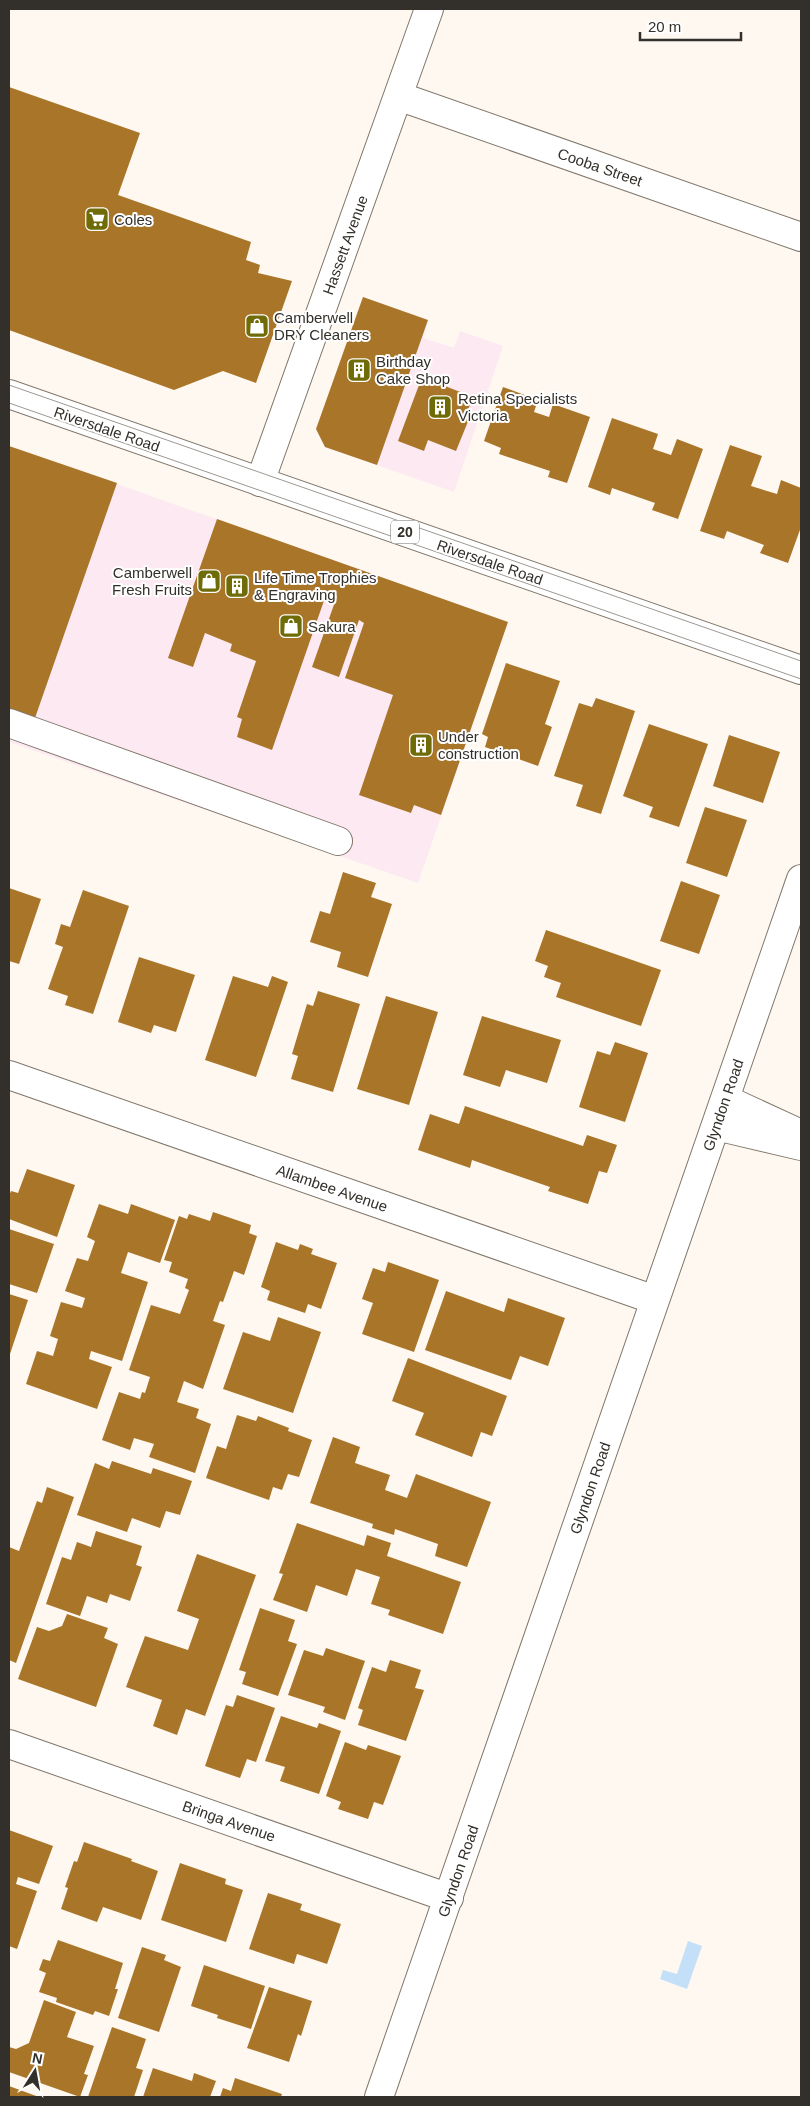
<svg xmlns="http://www.w3.org/2000/svg" width="810" height="2106" font-family="Helvetica,sans-serif">
	<rect width="100%" height="100%" fill="#fef8f0"/>
	<!-- commercial -->
	<path fill="#fde9f2" d="M363,297L428,320L423,338L454,348L460,331L503,346L454,492L325,447L316,429Z
		M9,446L508,622L418,883L9,742Z"/>
	<!-- water -->
	<path fill="#c4dff8" d="M688,1941L702,1946L687,1989L660,1979L663,1970L677,1974Z"/>
	<!-- building -->
	<path fill="#a97529" d="M9,87L140,133L118,195L251,242L246,260L260,265L258,273L292,281L256,383L223,371L174,390L9,330Z
		M363,297L428,320L377,465L325,447L316,429Z
		M422,377L473,397L465,418L469,419L456,451L428,440L424,451L398,441Z
		M503,387L538,400L534,412L549,417L553,404L590,417L567,483L548,477L550,471L499,454L501,448L484,441Z
		M612,418L658,434L653,449L671,455L677,439L703,449L678,519L652,510L655,503L612,488L610,495L588,487Z
		M730,445L762,456L751,486L777,494L781,480L801,488V527L788,563L760,553L764,545L727,531L724,539L700,531Z
		M9,446L117,483L35,718L9,709Z
		M217,519L508,622L441,815L414,805L411,813L359,795L393,695L345,678L364,623L359,620L339,677L312,667L337,596L327,592L272,750L237,737L242,719L237,717L256,661L230,651L232,644L205,633L193,667L168,658Z
		M506,663L560,681L545,724L552,727L538,766L485,747L488,737L482,734Z
		M596,698L635,711L601,814L576,806L583,785L554,776L579,703L592,707Z
		M649,724L708,744L679,827L649,817L653,807L623,796Z
		M729,735L780,752L763,803L713,786Z
		M705,807L747,820L727,877L686,863Z
		M343,872L376,883L371,897L392,904L368,977L337,967L341,952L310,942L320,911L330,914Z
		M681,881L720,895L699,954L660,941Z
		M9,888L41,899L19,964L9,961Z
		M83,890L129,906L93,1014L65,1005L68,996L48,989L63,947L55,944L61,924L70,927Z
		M546,930L661,970L641,1026L556,997L561,983L544,977L548,966L535,961Z
		M139,957L195,975L176,1032L154,1025L151,1033L118,1022Z
		M233,976L268,987L272,976L288,982L256,1077L205,1060Z
		M318,991L360,1004L333,1092L291,1079L298,1056L292,1054L307,1004L313,1006Z
		M386,996L438,1012L409,1105L357,1089Z
		M482,1016L561,1040L547,1083L506,1070L500,1087L463,1075Z
		M615,1042L648,1053L625,1122L579,1107L597,1051L610,1055Z
		M465,1106L583,1146L587,1135L617,1145L607,1173L599,1171L588,1204L548,1191L550,1187L472,1160L470,1168L418,1150L430,1114L459,1124Z
		M27,1169L75,1185L57,1237L9,1219V1196L11,1191L18,1193Z
		M99,1204L128,1214L131,1204L175,1220L160,1263L128,1252L121,1273L148,1282L122,1361L91,1351L89,1359L112,1367L97,1409L26,1384L37,1351L53,1356L58,1339L50,1336L61,1302L82,1308L85,1298L65,1291L77,1258L88,1261L95,1241L87,1237Z
		M213,1212L251,1225L249,1233L257,1236L244,1275L234,1271L223,1302L220,1301L213,1321L225,1325L203,1389L184,1381L177,1402L199,1409L196,1418L211,1424L195,1473L149,1457L154,1444L134,1438L130,1450L102,1440L119,1392L140,1399L142,1392L145,1393L150,1377L129,1370L151,1305L180,1314L189,1290L185,1288L188,1279L169,1272L172,1262L164,1260L179,1216L187,1219L189,1214L210,1221Z
		M9,1229L54,1244L37,1293L9,1284Z
		M276,1242L298,1250L300,1244L313,1249L311,1254L337,1263L321,1309L308,1304L305,1313L267,1300L270,1291L261,1287Z
		M388,1262L439,1280L414,1352L362,1334L373,1303L362,1299L373,1268L385,1272Z
		M446,1291L504,1312L508,1298L565,1318L548,1366L520,1356L511,1380L425,1350Z
		M9,1294L28,1300L9,1357Z
		M278,1317L321,1332L293,1413L223,1389L243,1332L270,1341Z
		M408,1358L507,1396L492,1436L481,1432L472,1457L415,1435L424,1413L392,1401Z
		M237,1415L256,1421L258,1416L289,1428L288,1431L312,1440L299,1477L288,1474L282,1490L273,1487L269,1500L206,1478L217,1446L226,1449Z
		M333,1437L360,1447L355,1463L390,1475L385,1490L407,1498L416,1474L491,1502L467,1567L435,1556L438,1544L395,1529L394,1535L372,1528L373,1524L310,1503Z
		M112,1461L151,1474L153,1468L192,1481L180,1515L166,1511L160,1528L132,1518L127,1532L77,1515L95,1463L109,1469Z
		M47,1487L74,1497L16,1663L9,1660V1547L19,1551L37,1501L42,1503Z
		M297,1523L364,1546L367,1535L391,1543L387,1556L461,1582L443,1634L388,1615L390,1610L371,1604L380,1577L356,1569L347,1596L316,1585L307,1612L273,1600L283,1574L279,1573Z
		M96,1531L142,1546L136,1565L142,1567L130,1601L110,1594L107,1603L87,1596L80,1616L46,1604L62,1557L71,1560L77,1542L91,1547Z
		M197,1554L256,1575L205,1716L186,1709L177,1735L153,1726L162,1700L126,1687L145,1636L188,1650L199,1619L177,1611Z
		M260,1608L295,1620L288,1641L297,1644L278,1696L242,1684L246,1672L239,1670Z
		M67,1614L108,1628L104,1638L118,1644L96,1707L18,1679L37,1627L49,1631L62,1626Z
		M326,1648L365,1661L345,1720L323,1712L325,1707L288,1695L304,1650L323,1656Z
		M390,1660L421,1670L415,1688L424,1690L406,1741L358,1725L363,1710L358,1708L372,1667L386,1672Z
		M237,1695L275,1708L256,1762L247,1759L240,1778L205,1766L226,1705L233,1707Z
		M281,1716L317,1728L319,1723L341,1731L319,1794L280,1781L285,1767L265,1761Z
		M345,1742L366,1750L368,1745L401,1756L383,1805L374,1802L368,1819L338,1809L341,1802L326,1796Z
		M9,1830L53,1846L39,1884L18,1877L16,1884L37,1891L17,1949L9,1946Z
		M84,1842L132,1859L131,1861L158,1871L141,1920L103,1907L97,1922L61,1909L68,1888L65,1887L74,1861L77,1862Z
		M180,1863L226,1879L225,1884L243,1890L226,1942L161,1920Z
		M268,1893L302,1904L300,1910L341,1924L327,1964L297,1954L294,1964L249,1949Z
		M58,1940L123,1963L115,1989H118L109,2016L95,2011L93,2015L56,2002L57,1998L39,1992L46,1973L39,1970L43,1959L50,1961Z
		M142,1947L166,1955L164,1960L181,1967L159,2032L118,2018Z
		M204,1965L265,1986L251,2029L217,2018L218,2015L191,2006Z
		M269,1987L312,2001L301,2036L298,2034L289,2062L247,2048Z
		M44,2000L76,2012L67,2037L94,2046L84,2074L88,2075L80,2097L9,2072V2047L16,2049L29,2043Z
		M112,2027L146,2039L136,2068L143,2070L134,2097H88Z
		M153,2068L192,2081L194,2073L216,2081L210,2097H143Z
		M235,2078L282,2094L281,2097H220L223,2088L231,2091Z
		M9,2086L39,2097H9Z"/>
	<g fill="none" stroke-linecap="round" stroke-linejoin="round">
		<!-- minor casing -->
		<g stroke="#80776b" stroke-width="30">
			<path id="minor" d="M398,96L801,237
				M260,482L429,9
				M9,723L338,841
				M9,1075L655,1300
				M725,1099L801,1134
				M716,1126L801,1146
				M9,1744L449,1898
				M379,2097L801,879"/>
		</g>
		<!-- major casing -->
		<g stroke="#80776b" stroke-width="30">
			<path id="major" d="M9,394L801,670"/>
		</g>
		<!-- minor -->
		<use href="#minor" stroke="#fff" stroke-width="28"/>
		<!-- major -->
		<use href="#major" stroke="#fff" stroke-width="28"/>
		<!-- tram -->
		<path stroke="#9e9992" stroke-width="1" d="M9,385L801,661
			M9,403L801,679"/>
	</g>
	<!-- icons -->
	<defs>
		<g id="supermarket-square" transform="scale(1.25)"><rect x="-9" y="-9" width="18" height="18" rx="4" fill="#6f6b07" stroke="#fff"/><path d="M-6-5.5h2.5l.6 2H6L4.5 2H-2.5L-4.4-4H-6ZM-1.5 3.2a1.3 1.3 0 1 0 .1 0ZM3 3.2a1.3 1.3 0 1 0 .1 0Z" fill="#fff"/></g>
		<g id="shop-square" transform="scale(1.25)"><rect x="-9" y="-9" width="18" height="18" rx="4" fill="#6f6b07" stroke="#fff"/><path d="M-5-2.5h2.3a2.7 3.5 0 0 1 5.4 0H5L5.5 6h-11ZM-1.5-2.5h3a1.5 2.3 0 0 0-3 0Z" fill="#fff"/></g>
		<g id="building-square" transform="scale(1.25)"><rect x="-9" y="-9" width="18" height="18" rx="4" fill="#6f6b07" stroke="#fff"/><path d="M-4-6H4V6H1V3H-1V6H-4ZM-2.5-4.3h1.7v1.8h-1.7ZM.8-4.3h1.7v1.8H.8ZM-2.5-1h1.7V.8h-1.7ZM.8-1h1.7V.8H.8Z" fill="#fff"/></g>
	</defs>
	<g fill-rule="evenodd">
		<use href="#supermarket-square" x="97" y="219"/>
		<use href="#shop-square" x="257" y="326"/>
		<use href="#building-square" x="359" y="370"/>
		<use href="#building-square" x="440" y="407"/>
		<use href="#shop-square" x="209" y="581"/>
		<use href="#building-square" x="237" y="586"/>
		<use href="#shop-square" x="291" y="626"/>
		<use href="#building-square" x="421" y="745"/>
	</g>
	<g text-anchor="middle" dominant-baseline="central" stroke-width="4" stroke-linejoin="round" paint-order="stroke">
		<!-- shield labels -->
		<rect fill="#fff" stroke="#706d6a" stroke-width="1" x="391" y="520.5" width="28" height="23" rx="4"/>
		<g font-size="14" font-weight="bold" fill="#332f2a">
			<text x="405" y="532">20</text>
		</g>
		<!-- street labels -->
		<g font-size="15" fill="#332f2a" stroke="#fff">
			<text transform="translate(600 167) rotate(19)">Cooba Street</text>
			<text transform="translate(345 245) rotate(-70)">Hassett Avenue</text>
			<text transform="translate(107 429) rotate(19)">Riversdale Road</text>
			<text transform="translate(490 562) rotate(19)">Riversdale Road</text>
			<text transform="translate(723 1105) rotate(-71)">Glyndon Road</text>
			<text transform="translate(332 1188) rotate(19)">Allambee Avenue</text>
			<text transform="translate(590 1488) rotate(-71)">Glyndon Road</text>
			<text transform="translate(229 1821) rotate(19)">Bringa Avenue</text>
			<text transform="translate(458 1871) rotate(-71)">Glyndon Road</text>
		</g>
		<!-- poi labels -->
		<g font-size="15" fill="#332f2a" stroke="#fff" text-anchor="start">
			<text x="114" y="219">Coles</text>
			<text x="274" y="317">Camberwell<tspan x="274" dy="17">DRY Cleaners</tspan></text>
			<text x="376" y="361">Birthday<tspan x="376" dy="17">Cake Shop</tspan></text>
			<text x="458" y="398">Retina Specialists<tspan x="458" dy="17">Victoria</tspan></text>
			<text x="192" y="572" text-anchor="end">Camberwell<tspan x="192" dy="17">Fresh Fruits</tspan></text>
			<text x="254" y="577">Life Time Trophies<tspan x="254" dy="17">&amp; Engraving</tspan></text>
			<text x="308" y="626">Sakura</text>
			<text x="438" y="736">Under<tspan x="438" dy="17">construction</tspan></text>
		</g>
	</g>
	<!-- border -->
	<rect width="810" height="2106" fill="none" stroke="#332f2a" stroke-width="20"/>
	<!-- north arrow -->
	<g transform="translate(35 2071) rotate(11)" stroke="#ffffff" stroke-width="4" paint-order="stroke">
	<path d="M0-4L9 19L0 12L-9 19Z" fill="#332f2a"/>
	<text y="-8" font-size="14" font-weight="bold" text-anchor="middle" fill="#332f2a">N</text>
	</g>
	<!-- scale -->
	<path d="M640 32v8h101v-8" fill="none" stroke="#332f2a" stroke-width="2.5"/>
	<text x="648" y="32" font-size="15" fill="#332f2a" stroke="#ffffff" stroke-width="4" paint-order="stroke">20 m</text>
</svg>
